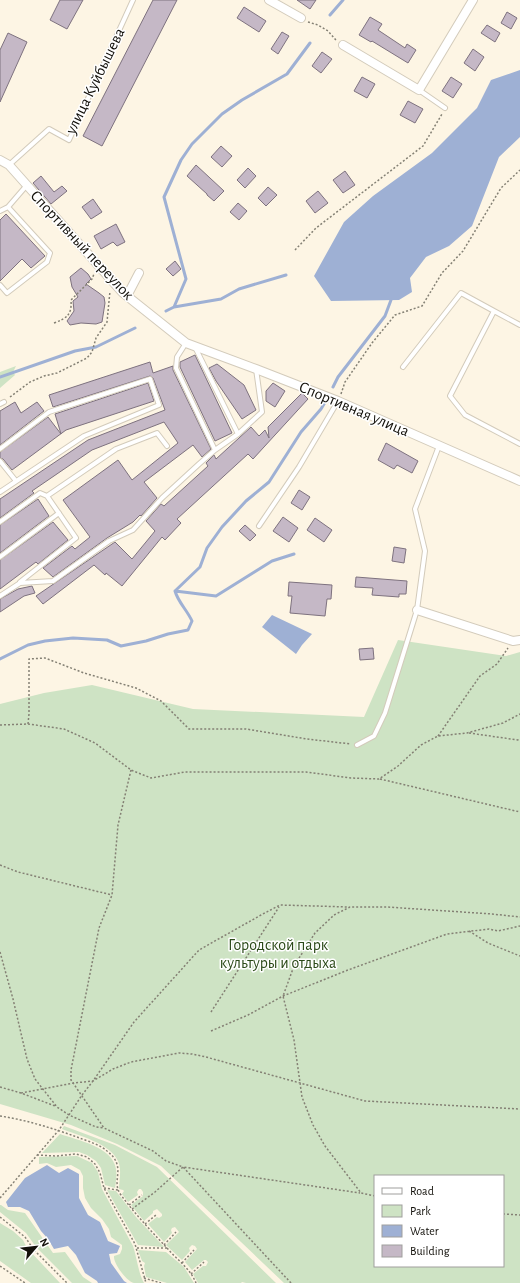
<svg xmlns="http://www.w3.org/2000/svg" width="520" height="1283" font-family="'Alegreya Sans',sans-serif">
	<rect width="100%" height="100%" fill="#fdf5e4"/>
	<!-- green -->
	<path fill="#cee3c4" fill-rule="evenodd" d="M16,366L13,372L15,375L0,388V372Z
		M398,640L506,656L520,652V1283H284L161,1166L117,1144L71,1125L0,1104V704L44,693L92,685L193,709L364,717ZM375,1176H503V1266H375Z
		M64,1126L115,1145L157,1167L276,1283H246L242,1282L241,1283H198L193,1274L203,1266H206L208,1262L206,1260H204L192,1270L185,1262L197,1249L195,1246L192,1245L189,1248L190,1251L182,1260L166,1245L179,1232L175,1227L172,1228L171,1230L172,1233L164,1242L148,1224L157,1217L159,1218L162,1216V1214L157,1209L153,1211V1213L144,1221L131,1205L143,1196V1192L141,1189H139L137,1192L138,1195L128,1202L122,1194L124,1191L123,1190L119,1189C119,1180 122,1170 118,1161C111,1144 78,1135 62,1129Z
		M60,1134C77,1140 113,1147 116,1169C117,1175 116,1182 115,1188L105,1185L101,1168L96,1161L87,1155L79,1152L42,1153Z
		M77,1156L92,1163L98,1172L102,1189L133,1246C137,1258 138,1272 144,1283C141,1283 137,1283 134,1283C126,1281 113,1263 114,1256L120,1254L122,1249V1245L111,1237L109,1229L102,1219L91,1208L85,1198L83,1188V1176L80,1170L71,1165L56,1167L47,1163L39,1164V1157Z
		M107,1190L116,1191L136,1217L164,1247L138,1245Z
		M0,1205H1L8,1210L25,1213L53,1253L65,1252L83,1277L92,1283H72L36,1247L26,1233L0,1212Z
		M0,1223L13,1231L23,1240L27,1248L60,1283H31L0,1261Z
		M138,1250L166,1252L184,1267L194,1283H167L146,1277L144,1266L145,1263L142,1261Z"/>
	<!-- water -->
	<path fill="#9eb0d4" d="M520,70V137L499,157L472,226L449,246L426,257L410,278L412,292L399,300L331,301L314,276L344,222L373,196L432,153L477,108L491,80Z
		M272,615L312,634L302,645L296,654L262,627Z
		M47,1165L59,1173L68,1168L79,1174V1198L88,1215L100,1222L108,1241L120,1246L117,1253L109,1254L111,1263L124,1281L127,1283H98L97,1281L85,1273L76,1255L68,1246L54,1249L48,1239L41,1231L29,1211L20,1207H8L6,1202L25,1178Z"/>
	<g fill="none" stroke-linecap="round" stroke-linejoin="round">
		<!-- stream -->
		<path stroke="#9eb0d4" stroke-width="3" d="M330,15L343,0
			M174,307L186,279L164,197L181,160L192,144L222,114L242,100L287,74L310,43
			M166,311L174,307L221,299L239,289L286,275
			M0,377L75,351L96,347L135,328
			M333,387L338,377L385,316L391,300
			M175,591L216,596L272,561L294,554
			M0,659L28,645L45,641L73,638L107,640L121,646L146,641L168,634L188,630L192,621C187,610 178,602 175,591L200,567L207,548L222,527L246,501L269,482L301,432L321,409L324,404"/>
	</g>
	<!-- building -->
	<path fill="#c5b8c6" stroke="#7e727f" d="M60,0H83L67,29L50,20Z
		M153,0H177L102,146L83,136Z
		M297,0H316L310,9Z
		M244,7L266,21L259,32L237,18Z
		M507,12L517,18L511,29L501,23Z
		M370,17L382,24L378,30L405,48L407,44L416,50L408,63L372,41L371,42L359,35Z
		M487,25L500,33L495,42L481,33Z
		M282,32L289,36L278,54L271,49Z
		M8,33L27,42L0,102V50Z
		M473,49L484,57L475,71L464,63Z
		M322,52L332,59L321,73L312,66Z
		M362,77L375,84L367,98L354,91Z
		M451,77L462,84L453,98L442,91Z
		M408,101L423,109L415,123L400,115Z
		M221,146L232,156L222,167L211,157Z
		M196,165L224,191L214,201L207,195V194L187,176Z
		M248,168L256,176L245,188L237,180Z
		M345,171L355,185L343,193L333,180Z
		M41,176L54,192L62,186L67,191L51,204L33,183Z
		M268,187L277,195L266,206L258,198Z
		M318,191L328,203L315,213L306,201Z
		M93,199L102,212L91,219L82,207Z
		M238,203L247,211L239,220L230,212Z
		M6,214L45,256L31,268L22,259L0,281V220Z
		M116,224L125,242L117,246L113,242L101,249L94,236Z
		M175,261L181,269L173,276L166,269Z
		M81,268L88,274L91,279L86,284L99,293L104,297L105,303L102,322L96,324L81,323L70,325L67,321L74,311L73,301L78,297L72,287L70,277Z
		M195,355L232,433L215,441L180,367V362Z
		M150,362L153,373L173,366V370L211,449L202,457L193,445L144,482L157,498L141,516L140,515L133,522L107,538L53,577L43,568L72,546L75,549L90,537L63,500L118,460L132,480L178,443L164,422L92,450L32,491L34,493L0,518V499L88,440L165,410L153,378L150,376L53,407L49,395Z
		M217,364L244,385L256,410L242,419L216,381L209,368Z
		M148,383L154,401L66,430L12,470L3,459L0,458V452L48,417L61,434L55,414Z
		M273,383L285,391L275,407L266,401V391Z
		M302,393L308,399L253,459L248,454L177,519L181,523L165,540L162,537L122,586L106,573L105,575L94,565L43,604L36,596L115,542L132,559L155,531L146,521L161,504L164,506L208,466L206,463L214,455L216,459L251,427L259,436L265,430L269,438L268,427Z
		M15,402L21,413L37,402L44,411L0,445V411Z
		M386,443L418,461L412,473L397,465L394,469L378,460Z
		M299,490L310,497L302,510L291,503Z
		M38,499L49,516L0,553V525Z
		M283,517L298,528L289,542L273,531Z
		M315,518L332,530L324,542L307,530Z
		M53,522L68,540L38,564L36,562L0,589V560Z
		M245,525L256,535L250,541L239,531Z
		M394,547L406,549L404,563L392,561Z
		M356,577L407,581L406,594H399V597L372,595L373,588L355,587Z
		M289,582L332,585L331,599H327L325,616L290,613L292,596H288Z
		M32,586L35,593L24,596L0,612V599L18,589Z
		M373,648L374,659L360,660L359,649Z"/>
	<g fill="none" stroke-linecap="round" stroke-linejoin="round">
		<!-- lane casing -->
		<g stroke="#d3cbbb" stroke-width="6">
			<path id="lane" d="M419,90L445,108
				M9,165L49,129L69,140L133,0
				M0,211L8,207L27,185
				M0,285L7,293L47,262L50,253L8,207
				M520,325L494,311L450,396L465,415L520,444
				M186,343L177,357L176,368L215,450
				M195,347L238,434
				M403,367L461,293L494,311
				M0,404L4,402
				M0,449L49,412L150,379L159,405L84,436L0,492
				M0,461L16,481
				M0,522L40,493L47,496
				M259,526L299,467L338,401
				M0,557L59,513
				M20,582L76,538L47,496L116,449L157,433L167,446
				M0,596L20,583L53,581L109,541L133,530L162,498L199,464L215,450L238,434L262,412L256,369
				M357,745L374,736L385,713L417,610L425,551L415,509L439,446"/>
		</g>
		<!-- street casing -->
		<g stroke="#d3cbbb" stroke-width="10">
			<path id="street" d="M269,0L301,18
				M343,45L419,90L473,0
				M0,160L9,165L122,292L186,343L256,369L338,401L520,481
				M127,296L139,273
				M417,610L513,641L520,640"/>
		</g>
		<!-- path -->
		<path stroke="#848074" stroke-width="1.5" stroke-dasharray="2 2" stroke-linecap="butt" d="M308,22L318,25L328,31L336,40
			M295,250L316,228L423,146L442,114
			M54,323C67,318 72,315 71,300L92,279L94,274
			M341,394L345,382L372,343L395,315L422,306L442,273L463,251L501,188L520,170
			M10,397L30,382L44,376L57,373L87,358L92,352L96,338L107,322L110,291
			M28,724L29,714V659L45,658L84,673L136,688L161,701L189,729H246L307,739L351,744
			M0,725L28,724L64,729L95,743L131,770L151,778L185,772H306L351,778L379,779L398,766L421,745L438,736L467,733L503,723L520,714
			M469,733L518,740L520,741
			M438,736L480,676L497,664L508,648
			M131,770L118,825L112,895L99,928L71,1070V1080L104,1128L153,1151L166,1161L183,1167L155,1192L132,1209
			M380,779L520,812
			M0,865L18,872L112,895
			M469,931L488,943L520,956
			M0,952L13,999L27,1059L35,1079L57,1107L69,1115L96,1127L104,1128
			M211,1012L279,907
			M211,1031L248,1015L283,996L348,970L447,934L489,929L498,931L520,926
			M0,1087L21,1093L55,1106
			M21,1093L74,1083L93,1081L113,1069L131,1062L179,1053L192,1054L206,1057L365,1101L520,1109
			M0,1116C26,1120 52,1128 77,1137C87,1141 99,1144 107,1151C128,1167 110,1181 121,1195C135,1214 151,1231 167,1248C177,1260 190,1268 196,1283
			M37,1155L56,1156L76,1154L87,1157L95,1164L100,1173L104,1188L135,1244L146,1283
			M104,1188L118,1190
			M375,1196L361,1193L325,1146L313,1125L302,1097L294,1040L283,996L294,966L315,933L334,915L350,907H387L492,914L520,917
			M0,1198L59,1130L82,1095L93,1081L134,1022L199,950L261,915L280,905L349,907
			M129,1205L142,1195
			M503,1214L520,1215
			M0,1217L25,1237L34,1250L67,1283
			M145,1224L156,1215
			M164,1245L176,1232
			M137,1248H167
			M182,1263L194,1250
			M0,1266L25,1283
			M191,1274L204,1262
			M144,1278L161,1283
			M291,1283L183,1167L360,1193"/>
		<!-- lane -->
		<use href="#lane" stroke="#fff" stroke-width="4"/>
		<!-- street -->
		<use href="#street" stroke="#fff" stroke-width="8"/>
	</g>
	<g text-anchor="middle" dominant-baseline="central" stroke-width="3" stroke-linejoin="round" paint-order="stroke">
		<!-- street labels -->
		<g font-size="16" fill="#12100a" stroke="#fff">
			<text transform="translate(95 81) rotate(-64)">улица Куйбышева</text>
			<text transform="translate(82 245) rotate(47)">Спортивный переулок</text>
			<text transform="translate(354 409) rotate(23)">Спортивная улица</text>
		</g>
		<!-- park labels -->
		<g font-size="16" fill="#2b4a18" stroke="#fff">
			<text x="278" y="945">Городской парк<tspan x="278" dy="18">культуры и отдыха</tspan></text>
		</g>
	</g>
	<!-- legend -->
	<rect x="374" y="1175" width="130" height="92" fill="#ffffff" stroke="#a09f9d"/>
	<rect x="382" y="1188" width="20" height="6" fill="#ffffff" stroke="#a09f9d"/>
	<text x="410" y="1195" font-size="12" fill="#12100a">Road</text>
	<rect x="382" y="1205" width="20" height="12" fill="#cee3c4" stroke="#a09f9d"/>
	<text x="410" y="1215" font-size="12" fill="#12100a">Park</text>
	<rect x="382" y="1225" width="20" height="12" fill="#9eb0d4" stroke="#a09f9d"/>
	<text x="410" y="1235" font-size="12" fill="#12100a">Water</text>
	<rect x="382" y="1245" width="20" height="12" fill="#c5b8c6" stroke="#a09f9d"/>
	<text x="410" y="1255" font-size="12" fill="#12100a">Building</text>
	<!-- north arrow -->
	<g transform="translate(36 1247) rotate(62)" stroke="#ffffff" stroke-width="3" paint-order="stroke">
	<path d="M0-3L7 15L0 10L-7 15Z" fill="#12100a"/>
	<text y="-6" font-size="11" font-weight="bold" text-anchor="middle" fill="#12100a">N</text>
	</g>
</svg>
